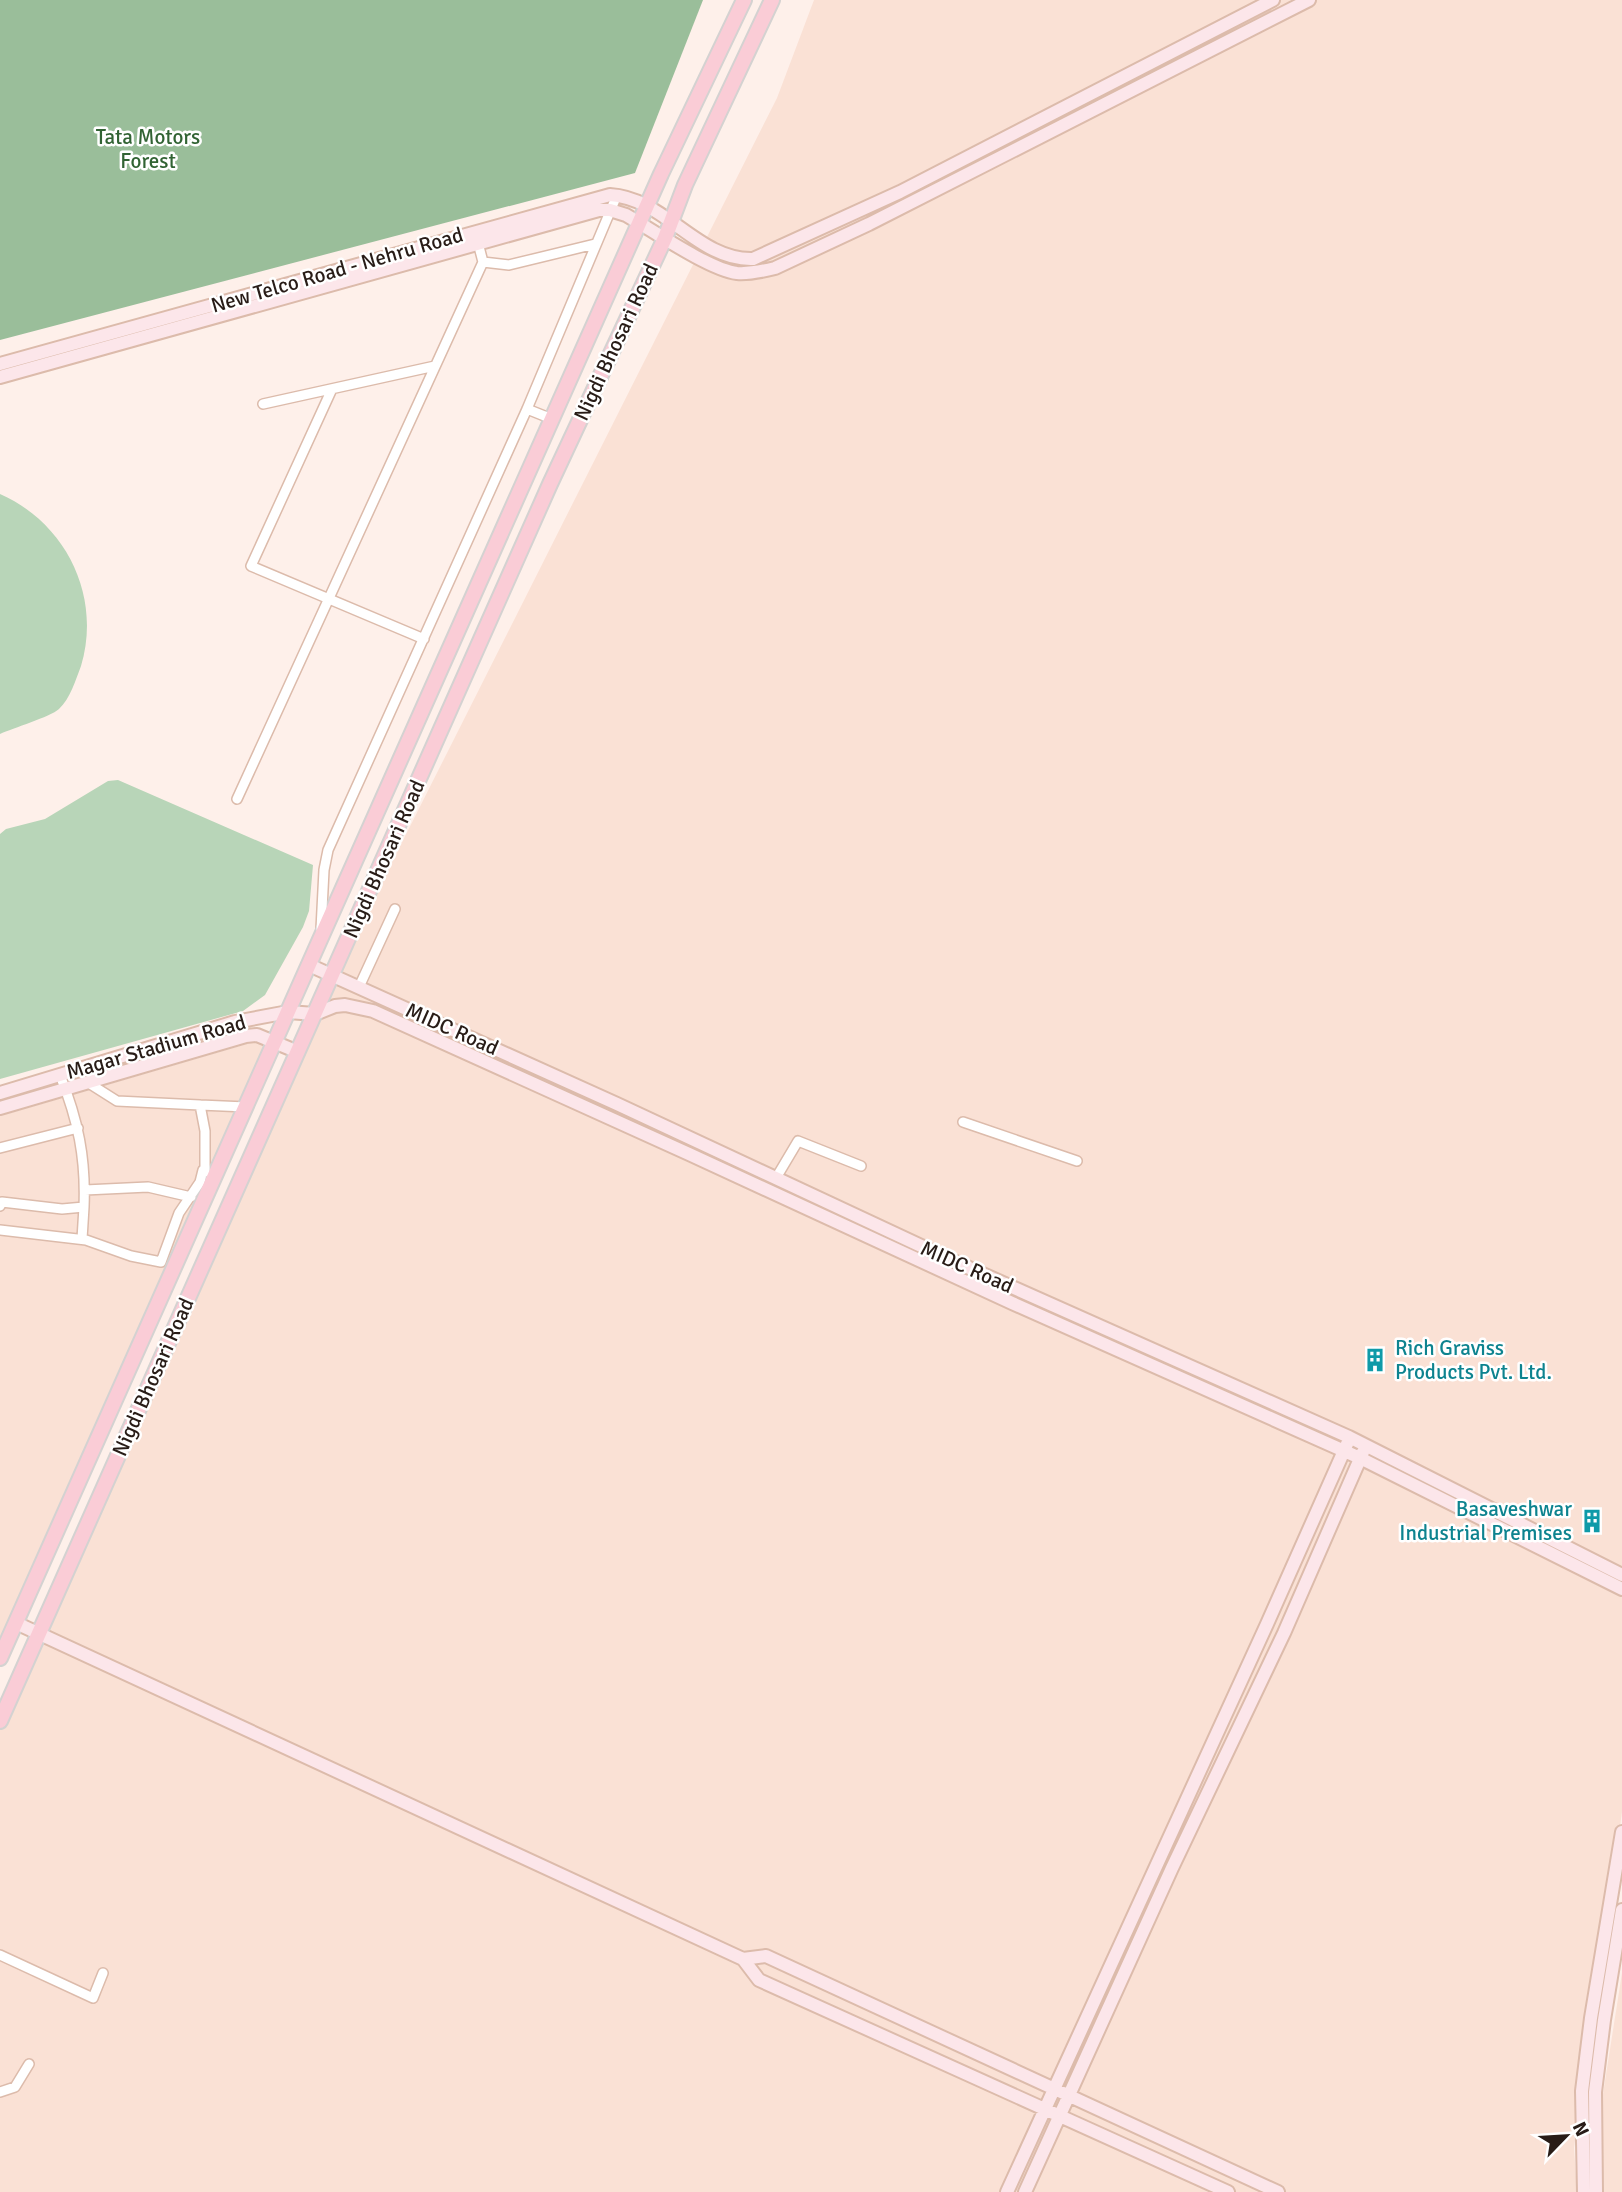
<svg xmlns="http://www.w3.org/2000/svg" width="1622" height="2192" font-family="Signika,sans-serif">
	<rect width="100%" height="100%" fill="#fef0ea"/>
	<!-- built -->
	<path fill="#fae1d5" d="M814,0H1622V1812L1574,2148L1577,2192H0V1728L314,1017L777,98Z
		M271,1037L0,1646V1116Z
		M1622,1973V2192H1604L1599,2119Z"/>
	<!-- green -->
	<path fill="#b8d5b8" d="M0,494C66,523 102,596 81,666C76,679 70,699 59,709C50,717 13,728 0,734Z
		M118,780L313,865L309,911L303,927L265,995L243,1011L0,1079V834L6,829L45,819L108,781Z"/>
	<!-- forest -->
	<path fill="#9abe9a" d="M0,0H703L635,173L0,340Z"/>
	<g fill="none" stroke-linecap="round" stroke-linejoin="round">
		<!-- street casing -->
		<g stroke="#dcbbab" stroke-width="12">
			<path id="street" d="M483,262L509,265L595,244
				M332,389L251,566L424,639
				M263,404L435,366
				M527,409L552,419
				M237,799L483,262L477,239
				M321,929L324,870L328,850L527,409L617,195
				M359,987L395,909
				M87,1082L117,1101L200,1105L205,1131V1172
				M200,1105L246,1107
				M963,1122L1077,1161
				M0,1148L78,1128
				M776,1178L798,1141L861,1166
				M85,1190L148,1187L191,1197
				M0,1206L2,1202L62,1209L84,1207C86,1158 78,1120 60,1075
				M0,1230L86,1240L131,1256L161,1262L179,1213L200,1182L203,1170
				M82,1239L84,1207
				M0,1955L93,1998L103,1973
				M0,2092L15,2087L29,2064"/>
		</g>
		<!-- secondary casing -->
		<g stroke="#dcbbab" stroke-width="16">
			<path id="secondary" d="M0,364L610,195C665,198 698,261 753,259L900,192L1273,0
				M0,377L599,210H610L626,215C652,230 710,270 737,273C750,274 763,271 775,268L869,224L1309,0
				M309,965L617,1104L949,1259L1349,1437L1622,1575
				M0,1093L235,1022L288,1012L315,1014L335,1006L345,1005L373,1011L689,1154L1012,1303L1360,1458L1622,1589
				M0,1108L246,1036L257,1035L298,1052
				M16,1623L743,1959L759,1980L1228,2192
				M743,1959L766,1956L1278,2192
				M1007,2192L1267,1624L1347,1444
				M1025,2192L1172,1868L1284,1633L1363,1452
				M1584,2192L1582,2091L1591,2018L1622,1832
				M1596,2192L1595,2092L1604,2020L1622,1910"/>
		</g>
		<!-- primary casing -->
		<g stroke="#d4d2d1" stroke-width="18">
			<path id="primary" d="M0,1658L661,174L744,0
				M0,1721L550,484L665,238L685,185L772,0"/>
		</g>
		<!-- street -->
		<use href="#street" stroke="#fff" stroke-width="9"/>
		<!-- secondary -->
		<use href="#secondary" stroke="#fce6ea" stroke-width="12"/>
		<!-- primary -->
		<use href="#primary" stroke="#faccd6" stroke-width="14"/>
	</g>
	<!-- icons -->
	<defs>
		<g id="building-bare" transform="scale(1.89)"><path d="M-4-6H4V6H1V3H-1V6H-4ZM-2.5-4.3h1.7v1.8h-1.7ZM.8-4.3h1.7v1.8H.8ZM-2.5-1h1.7V.8h-1.7ZM.8-1h1.7V.8H.8Z" fill="#0f9aa8" stroke="#fff" stroke-width="2.5" paint-order="stroke"/></g>
	</defs>
	<g fill-rule="evenodd">
		<use href="#building-bare" x="1375" y="1360"/>
		<use href="#building-bare" x="1592" y="1521"/>
	</g>
	<g text-anchor="middle" dominant-baseline="central" stroke-width="5" stroke-linejoin="round" paint-order="stroke">
		<!-- park labels -->
		<g font-size="21" fill="#316333" stroke="#fff">
			<text x="148" y="137">Tata Motors<tspan x="148" dy="24">Forest</tspan></text>
		</g>
		<!-- street labels -->
		<g font-size="21" fill="#281c17" stroke="#fff">
			<text transform="translate(337 270) rotate(-16)">New Telco Road - Nehru Road</text>
			<text transform="translate(616 342) rotate(-65)">Nigdi Bhosari Road</text>
			<text transform="translate(384 859) rotate(-66)">Nigdi Bhosari Road</text>
			<text transform="translate(452 1029) rotate(24)">MIDC Road</text>
			<text transform="translate(156 1047) rotate(-16)">Magar Stadium Road</text>
			<text transform="translate(967 1267) rotate(24)">MIDC Road</text>
			<text transform="translate(153 1377) rotate(-66)">Nigdi Bhosari Road</text>
		</g>
		<!-- culture labels -->
		<g font-size="21" fill="#0d838f" stroke="#fff" text-anchor="start">
			<text x="1395" y="1348">Rich Graviss<tspan x="1395" dy="24">Products Pvt. Ltd.</tspan></text>
			<text x="1572" y="1509" text-anchor="end">Basaveshwar<tspan x="1572" dy="24">Industrial Premises</tspan></text>
		</g>
	</g>
	<!-- north arrow -->
	<g transform="translate(1566 2136) rotate(65)" stroke="#ffffff" stroke-width="5" paint-order="stroke">
	<path d="M0-5L12 26L0 18L-12 26Z" fill="#281c17"/>
	<text y="-10" font-size="19" font-weight="bold" text-anchor="middle" fill="#281c17">N</text>
	</g>
</svg>
